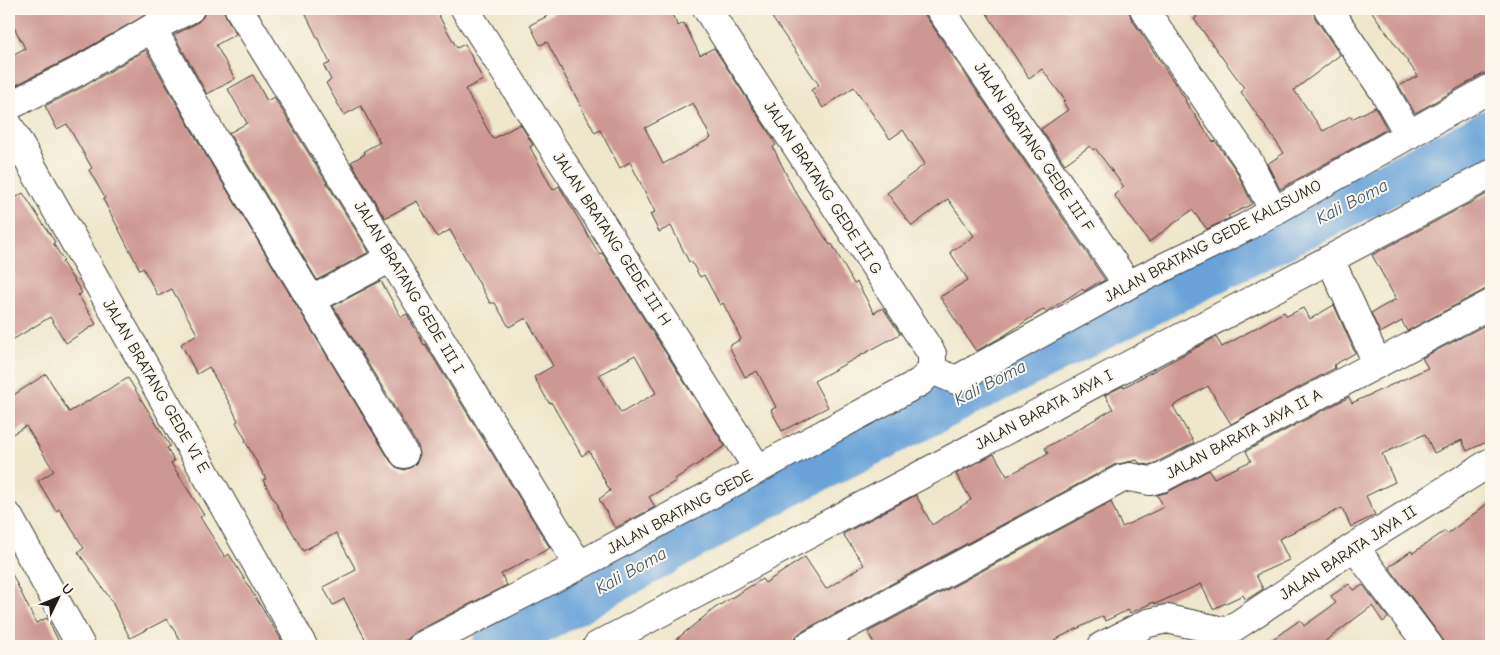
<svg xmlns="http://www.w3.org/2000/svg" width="1500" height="655" font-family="'Comic Neue',sans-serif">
	<rect width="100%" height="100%" fill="#fbf7ec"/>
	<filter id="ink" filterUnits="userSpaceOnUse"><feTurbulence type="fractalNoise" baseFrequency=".02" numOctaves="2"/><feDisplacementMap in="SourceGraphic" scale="10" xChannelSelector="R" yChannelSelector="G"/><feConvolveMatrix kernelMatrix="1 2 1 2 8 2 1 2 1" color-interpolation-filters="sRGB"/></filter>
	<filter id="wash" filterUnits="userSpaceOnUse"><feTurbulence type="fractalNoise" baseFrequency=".0096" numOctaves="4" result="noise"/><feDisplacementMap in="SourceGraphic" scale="20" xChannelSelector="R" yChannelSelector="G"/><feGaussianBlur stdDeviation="1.12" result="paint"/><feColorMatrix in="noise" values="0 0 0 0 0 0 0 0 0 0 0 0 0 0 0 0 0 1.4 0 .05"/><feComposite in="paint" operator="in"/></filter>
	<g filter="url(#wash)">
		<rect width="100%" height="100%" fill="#efe7cb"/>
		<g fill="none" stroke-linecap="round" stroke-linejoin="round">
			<!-- river -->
			<path stroke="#68a2d8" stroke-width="46" d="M495,646L782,487L1491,132"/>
		</g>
		<g id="blocks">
			<!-- building -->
			<path fill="#ce9892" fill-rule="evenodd" d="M9,9H156L70,58L14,86L9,76V57L25,48L9,18Z
				M209,9H223L226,17L236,34L216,45L235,79L207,94L174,35L197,23L203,17L205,11Z
				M303,9H435L457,48L465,44L483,80L465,89L493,139L520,124L533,145L530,147L553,190L559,186L599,254L602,253L725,446L675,479L676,481L649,497L655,507L615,528L599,499L610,491L589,451L582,456L551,402L549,403L534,377L553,366L526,318L509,327L495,303H490L450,230L437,237L417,201L385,218L351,162L365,154L364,151L380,142L361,106L344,115L326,83L331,80L324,66L330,63ZM635,355L656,393L621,413L599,375Z
				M561,9H669L678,26L684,23L700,55L714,48L771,136L776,145L773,147L793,188L830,245L832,244L854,284L857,282L874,313L883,308L900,334L814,381L828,407L782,431L771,410L776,407L757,371L745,377L729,346L741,339L723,303L720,305L704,275L700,277L691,261L689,262L671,226L659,232L650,214L655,212L630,162L620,168L600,130L595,133L547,42L540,45L530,25ZM693,103L711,138L663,164L645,128Z
				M766,9H921L1105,280L1100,283L1099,282L1084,291L1082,289L1046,312L1044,309L1002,337L976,351L940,297L968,280L950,252L974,236L948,199L912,226L887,193L925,164L903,130L890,139L854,87L823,108L811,90L819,85Z
				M984,9H1129L1131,18L1186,100L1185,101L1213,142L1215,141L1236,170L1252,204L1228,216L1230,218L1207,229L1192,210L1149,242L1114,195L1124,187L1095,148L1093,150L1090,146L1065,164L1041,129L1068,110L1063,102L1065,100L1042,69L1029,78Z
				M1191,9H1313L1315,18L1340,55L1294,90L1323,131L1351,116L1352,119L1375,107L1387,129L1280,189L1267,164L1284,153L1241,92L1245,89L1194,19L1197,17Z
				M1370,9H1491V72L1483,74L1415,113L1399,86L1418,76Z
				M146,50L203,150L391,462L396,467L404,470L412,467L417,462L420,454L418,446L333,306L381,281L401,317L407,314L424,345L425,344L550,548L501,574L507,585L415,632L408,639L395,646H369L344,599L333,605L323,587L356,570L336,533L303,551L263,480L266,479L245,441L246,440L236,422L238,421L231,406L209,367L197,374L181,344L197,334L172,289L158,296L143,268L140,270L103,199L105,198L89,170L92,168L67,124L57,129L45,106L85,86Z
				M253,75L267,101L274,97L369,252L317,280L229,133L247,123L228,89Z
				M1491,192V288L1484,290L1407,331L1402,321L1380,333L1371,313L1396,299L1372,255Z
				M23,193L55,242L53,243L64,261L62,262L82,293L78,295L96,324L66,343L50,317L9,342V202Z
				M1334,305L1355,353L1334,365L1335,368L1231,424L1208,386L1173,406L1194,443L1155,463L1149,465L1139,463L1137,460L1114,465L801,632L795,637L792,646H668L715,608L762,579L765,583L805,557L826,589L864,565L843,534L916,495L932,525L971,500L956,474L994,454L1007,476L1048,454L1045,448L1113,409L1105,395L1123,386L1124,387L1216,337L1222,347L1284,312L1287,316L1303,308L1310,319Z
				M1491,322V440L1467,451L1462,440L1434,453L1425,434L1382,454L1395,482L1366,496L1375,515L1351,527L1342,508L1279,539L1289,560L1256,575L1263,589L1246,600L1243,595L1213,609L1201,584L1155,604L1154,602L1130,613L1128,610L1105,621L1103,616L1054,640L1057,646H875L868,632L1111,502L1122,527L1164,507L1157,495L1168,492L1209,470L1214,478L1251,461L1246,451L1349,397L1352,403L1428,368L1422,358Z
				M46,374L69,412L128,378L170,446L167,448L174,461L171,463L204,515L200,517L225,557L229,554L285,646H184L167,619L130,638L111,600L78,552L84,548L59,509L56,511L38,481L54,471L26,426L9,436V398Z
				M1491,501V646H1444L1441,637L1389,567L1411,551L1413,553L1445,531L1447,534Z
				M9,568L36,623L47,618L61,646H9Z
				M1349,584L1354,590L1363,585L1388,618L1383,622L1372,606L1319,646H1263L1300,620L1304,626L1336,603L1331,596Z"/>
		</g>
	</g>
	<g filter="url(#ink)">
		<use href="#blocks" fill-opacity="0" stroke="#3c3a36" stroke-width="1"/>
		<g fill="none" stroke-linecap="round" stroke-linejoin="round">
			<!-- minor casing -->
			<g stroke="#3c3a36" stroke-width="30">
				<path id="minor" d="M239,9L570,551L580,565
					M465,9L758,469
					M707,9L932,354V370
					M940,9L1128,285
					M1144,9L1249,162L1274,212
					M1328,9L1385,93L1409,135
					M152,28L216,142L404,454
					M9,106L77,72L152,28L190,9
					M9,126L303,646
					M1330,259L1377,363
					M312,300L391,258
					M932,370L956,380L1128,285L1246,227L1491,88
					M9,517L81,646
					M1354,547L1429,646
					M422,646L580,565L920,382L932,370
					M597,646L1491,174
					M808,646L1121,479L1130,477L1150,481L1161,478L1491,304
					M1102,646L1148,623L1167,619L1228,632
					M1206,646L1354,547L1491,462"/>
			</g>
			<!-- minor -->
			<use href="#minor" stroke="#fff" stroke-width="28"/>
		</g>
	</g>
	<g text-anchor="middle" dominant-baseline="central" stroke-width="4" stroke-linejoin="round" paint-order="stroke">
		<!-- street labels -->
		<g font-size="16" fill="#1c1c1c" stroke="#fbf7ec">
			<text transform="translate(1034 147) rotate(56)">JALAN BRATANG GEDE III F</text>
			<text transform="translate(823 188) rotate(57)">JALAN BRATANG GEDE III G</text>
			<text transform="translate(612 239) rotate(57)">JALAN BRATANG GEDE III H</text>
			<text transform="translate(1213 241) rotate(-28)">JALAN BRATANG GEDE KALISUMO</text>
			<text transform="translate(409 287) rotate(59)">JALAN BRATANG GEDE III I</text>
			<text transform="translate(156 386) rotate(60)">JALAN BRATANG GEDE VI E</text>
			<text transform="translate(1044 410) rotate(-28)">JALAN BARATA JAYA I</text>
			<text transform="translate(1244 434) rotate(-28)">JALAN BARATA JAYA II A</text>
			<text transform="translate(680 512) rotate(-28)">JALAN BRATANG GEDE</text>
			<text transform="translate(1348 553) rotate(-33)">JALAN BARATA JAYA II</text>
		</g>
		<!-- water labels -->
		<g font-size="18" font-style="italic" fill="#3e5871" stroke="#fbf7ec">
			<text transform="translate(1352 202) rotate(-27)">Kali Boma</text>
			<text transform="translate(990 383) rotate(-27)">Kali Boma</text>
			<text transform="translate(631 571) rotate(-29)">Kali Boma</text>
		</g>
	</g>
	<!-- margin -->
	<rect width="1500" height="655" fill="none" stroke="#fbf7ec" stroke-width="30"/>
	<!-- north arrow -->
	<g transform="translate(58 598) rotate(47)" stroke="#fbf7ec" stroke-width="4" paint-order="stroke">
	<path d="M0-4L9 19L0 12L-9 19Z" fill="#1c1c1c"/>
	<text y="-8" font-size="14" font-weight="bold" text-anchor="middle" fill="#1c1c1c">U</text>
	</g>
</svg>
